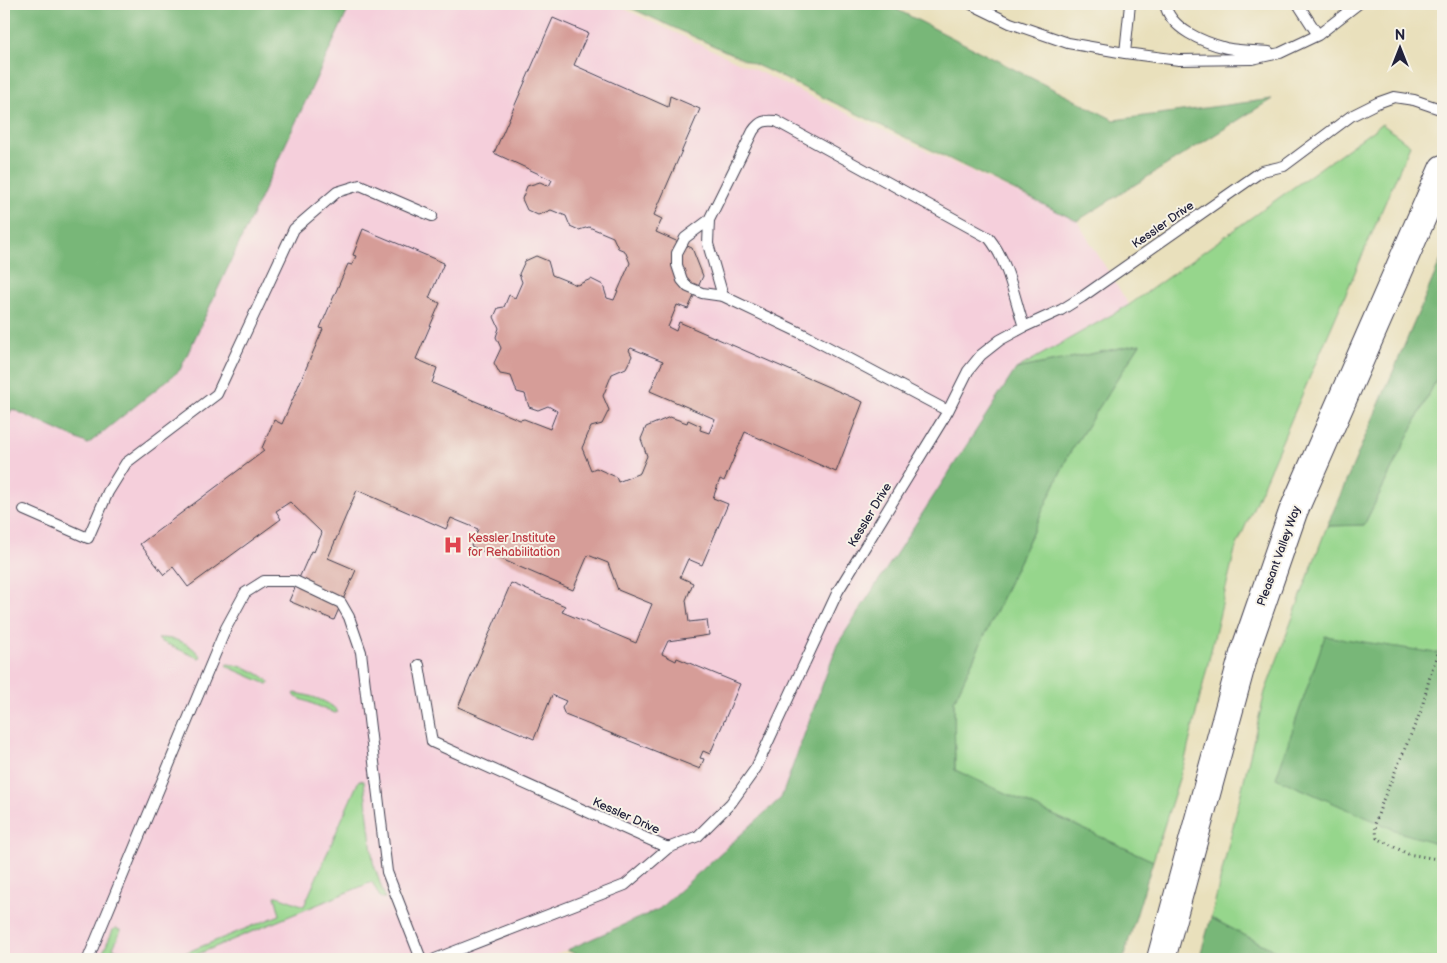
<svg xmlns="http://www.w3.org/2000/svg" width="1447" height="963" font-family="'Balsamiq Sans',sans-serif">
	<rect width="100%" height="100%" fill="#f7f3e8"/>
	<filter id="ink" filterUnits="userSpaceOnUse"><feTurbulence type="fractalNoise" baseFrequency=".02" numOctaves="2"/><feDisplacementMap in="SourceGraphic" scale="10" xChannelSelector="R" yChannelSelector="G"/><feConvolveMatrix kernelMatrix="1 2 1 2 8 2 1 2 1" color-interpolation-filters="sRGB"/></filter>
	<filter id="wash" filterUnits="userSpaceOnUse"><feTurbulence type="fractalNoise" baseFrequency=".0096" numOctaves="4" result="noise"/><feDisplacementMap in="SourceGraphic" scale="20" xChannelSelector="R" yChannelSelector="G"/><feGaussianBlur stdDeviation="1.12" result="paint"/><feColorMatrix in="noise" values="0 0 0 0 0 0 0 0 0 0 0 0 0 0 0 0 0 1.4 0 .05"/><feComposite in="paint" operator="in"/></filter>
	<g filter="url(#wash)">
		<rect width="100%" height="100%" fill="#e9e0bc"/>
		<!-- built -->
		<path fill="#f5cfdb" d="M351,4H614L1077,221L1129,305L1016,369L837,645L781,798L659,909L546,959H4V423L11,409L88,444L180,370Z"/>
		<!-- green -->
		<path fill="#96d68c" stroke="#5c7c64" d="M1382,124L1410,145L1235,550L1185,760L1153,861L955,770L954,701L1069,454L1140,344L1016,369L1129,305Z
			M1443,366V959H1291L1211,918L1265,692L1327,526L1364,525Z
			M159,638C176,638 191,643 201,657L198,658L160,641L158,639Z
			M227,664C241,665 261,672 270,683L267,684L228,667L226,665Z
			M295,693C309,695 330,701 338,712L335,713L296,697L294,694Z
			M359,780L364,781L373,862L385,898H381L380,897L372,882L186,959H170L280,915L275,896H278L304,906Z
			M115,928L120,930V933L113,948L138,959H126L112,952L109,959H100L113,930Z"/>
		<!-- forest -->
		<path fill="#78b778" stroke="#4d6c5a" d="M4,4H351L180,370L88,444L12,409L4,423Z
			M622,4H886L1114,120L1272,99L1077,221L767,70Z
			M1443,255V366L1364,525L1327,526Z
			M1140,344L1069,454L954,701L955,770L1153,861L1123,959H586L567,950L659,909L781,798L837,645L1016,369Z
			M1325,636L1443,654V845L1402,833L1276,778Z
			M1211,918L1291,959H1199Z"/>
		<g id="blocks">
			<!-- building -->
			<path fill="#d69d98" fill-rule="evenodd" d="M553,18L588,33L574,65L668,107L670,96L700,109L654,215L662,219L656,232L692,248L703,276L688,309L677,305L668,327L676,331L679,322L863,402L836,472L745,432L724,481L720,479L713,498L728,504L702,565L688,559L680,577L693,583L686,600L689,622L707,620L709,635L668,641L662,654L676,661L677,658L740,684L710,754L703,751L700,758L704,759L700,769L565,715L562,708L566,701L552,695L534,739L458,707L511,583L565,606L562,612L636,643L652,604L618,590L608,563L588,555L573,590L471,546L478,529L451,518L446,529L357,490L328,558L356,570L334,620L289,601L311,551L314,552L322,533L290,502L276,511L281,519L188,587L173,567L164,575L140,544L264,451L262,448L274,420L282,424L323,329L320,328L348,264L352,265L356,256L353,255L363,229L444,263L429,298L440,303L416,359L437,368L432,383L520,420L524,419L550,429L557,411L548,406L538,410L529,407L525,394L517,392L511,376L500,374L494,363L501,348L496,337L499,328L494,317L498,308L504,307L509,295L515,298L522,282L519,274L525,261L536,256L548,261L552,275L577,285L591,279L603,285L607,298L614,300L630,263L625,251L618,248L613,237L589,227L579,230L570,226L566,216L551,210L538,215L527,210L522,199L527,186L540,182L549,186L552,180L494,153ZM631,348L663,361L650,391L715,419L709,433L700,430L701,426L688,420L687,423L670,417L646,427L641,439L647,456L640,473L618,482L616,477L596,468L591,470L582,448L591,427L602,424L609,410L603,396L612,374L626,368L632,356L629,350Z"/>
		</g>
	</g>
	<g filter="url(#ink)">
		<use href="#blocks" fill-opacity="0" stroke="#403e4e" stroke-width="1"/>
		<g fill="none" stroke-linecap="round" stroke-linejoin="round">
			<!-- lane casing -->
			<g stroke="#403e4e" stroke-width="12">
				<path id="lane" d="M971,4L1010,23L1068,43L1125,53L1179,60L1252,59L1280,53L1318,35L1358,4
					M1165,4C1170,29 1203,42 1226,48C1239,51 1255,51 1269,52
					M1298,4L1318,35
					M1125,53L1130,4
					M709,220L685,238L677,253V265L682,280L688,287L702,293L723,296L805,335L948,411
					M723,296L708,244L709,220L753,131C760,121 765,120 776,121L989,238C1009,263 1014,297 1024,327
					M24,510L88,538L108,492L126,463L217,394L294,229L337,192L360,185L432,216
					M419,665L432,742L668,848L698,836L731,803L756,768L838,591L948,411L968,371L981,355L1000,340L1024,327L1061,310L1082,297L1262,171L1284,166L1351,116L1377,103L1394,97L1414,100L1443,110
					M88,959L226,628L245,593L264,581H295L341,603L349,617L361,652L387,872L421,959
					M435,959L625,885L668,848"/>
			</g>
			<!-- secondary casing -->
			<g stroke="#403e4e" stroke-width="30">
				<path id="secondary" d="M1161,959L1244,654L1293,512L1443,169"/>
			</g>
			<!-- path -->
			<path stroke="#403e4e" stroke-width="3" stroke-dasharray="1 4" stroke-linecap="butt" d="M1443,640L1431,672L1421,711L1383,800L1375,824L1377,838L1408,854L1443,860"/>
			<!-- lane -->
			<use href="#lane" stroke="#fff" stroke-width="10"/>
			<!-- secondary -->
			<use href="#secondary" stroke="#fff" stroke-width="28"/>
		</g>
	</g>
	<!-- icons -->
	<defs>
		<g id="hospital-bare" transform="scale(1.5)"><path d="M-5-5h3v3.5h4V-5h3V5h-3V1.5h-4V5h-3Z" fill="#e0444e" stroke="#f7f3e8" stroke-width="2.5" paint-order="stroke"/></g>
	</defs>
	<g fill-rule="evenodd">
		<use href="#hospital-bare" x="453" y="545"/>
	</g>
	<g text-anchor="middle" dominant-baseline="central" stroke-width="4" stroke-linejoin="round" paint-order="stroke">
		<!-- street labels -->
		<g font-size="12" fill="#22223b" stroke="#f7f3e8">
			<text transform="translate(1163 225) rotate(-35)">Kessler Drive</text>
			<text transform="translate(870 515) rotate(-59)">Kessler Drive</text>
			<text transform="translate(1279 556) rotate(-70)">Pleasant Valley Way</text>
			<text transform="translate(626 816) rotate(24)">Kessler Drive</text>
		</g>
		<!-- health labels -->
		<g font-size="12" fill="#be3a42" stroke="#f7f3e8" text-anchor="start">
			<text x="468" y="538">Kessler Institute<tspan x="468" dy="14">for Rehabilitation</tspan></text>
		</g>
	</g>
	<!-- margin -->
	<rect width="1447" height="963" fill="none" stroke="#f7f3e8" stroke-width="20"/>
	<!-- north arrow -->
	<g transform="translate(1400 48)" stroke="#f7f3e8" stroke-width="4" paint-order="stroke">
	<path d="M0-4L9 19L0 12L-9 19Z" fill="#22223b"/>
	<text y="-8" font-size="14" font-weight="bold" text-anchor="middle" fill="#22223b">N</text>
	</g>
</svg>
